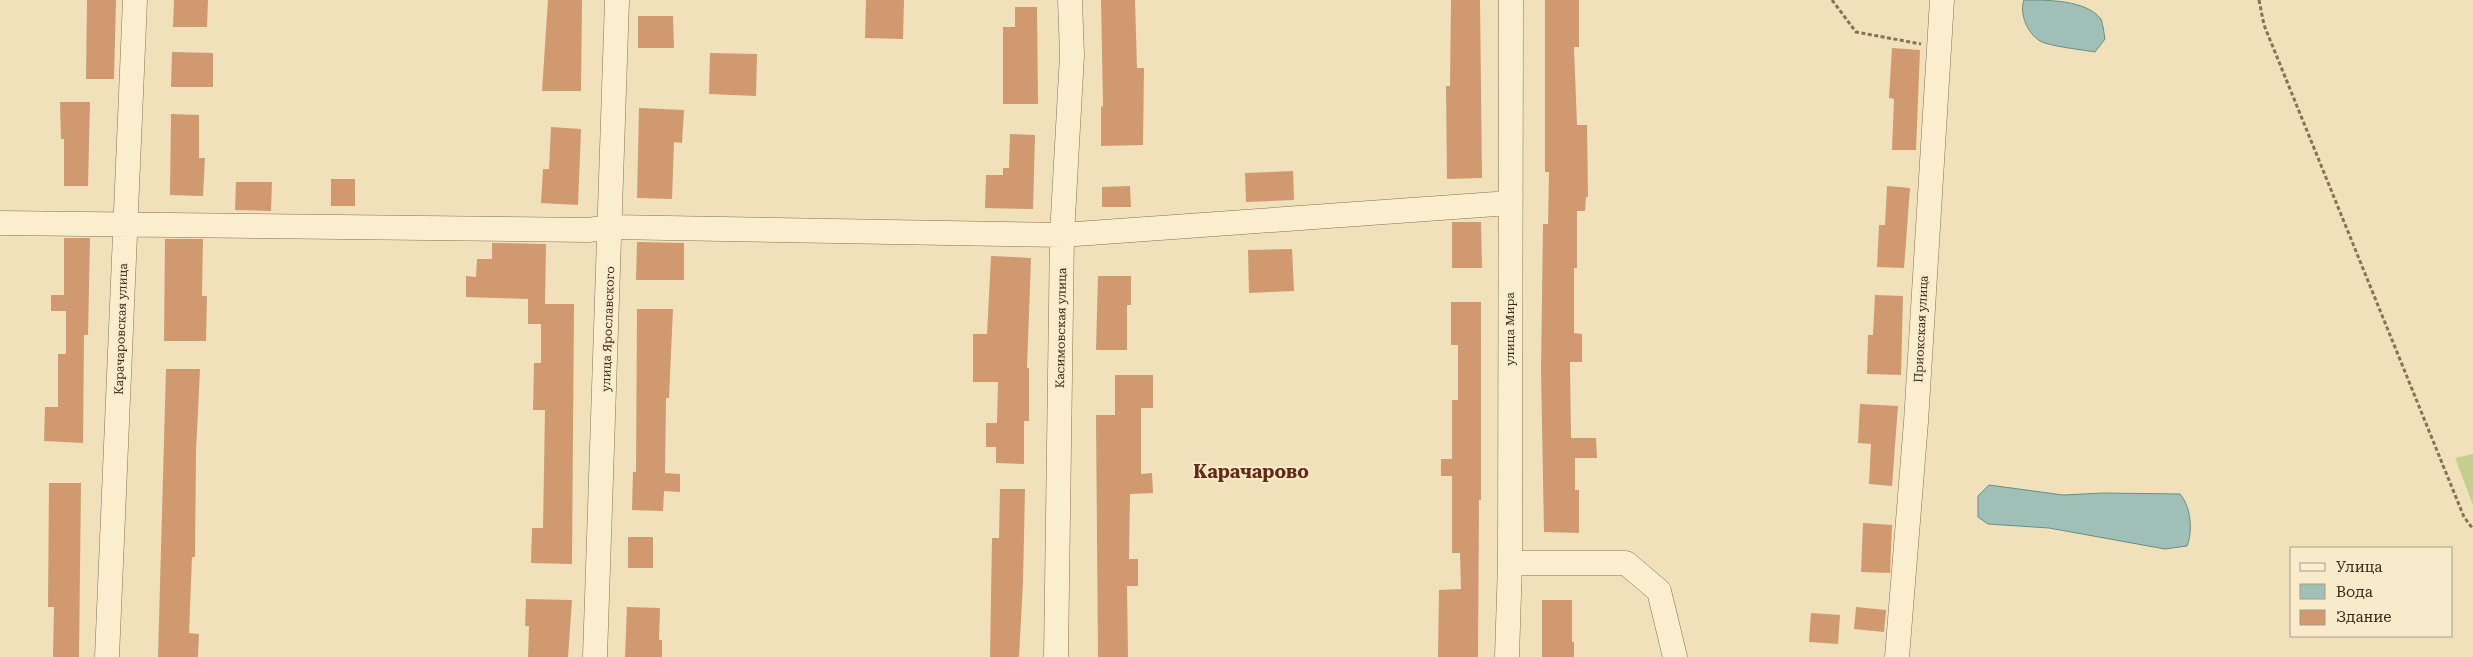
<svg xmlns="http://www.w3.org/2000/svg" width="2473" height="657" font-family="'Roboto Serif',serif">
	<rect width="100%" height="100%" fill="#f0e1bb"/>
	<!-- green -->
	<path fill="#c5ce8f" d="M2473,454V505L2455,458Z"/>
	<!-- water -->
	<path fill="#a0c0b7" stroke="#678e85" d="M2024,0C2049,0 2086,0 2101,19C2103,25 2104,33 2105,39L2095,52C2084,50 2048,46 2040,41C2027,33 2019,13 2024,0Z
		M1989,485L2063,495L2103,493L2180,494C2191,507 2193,531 2187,546L2165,549L2049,528L1988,524L1978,517V496Z"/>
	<!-- building -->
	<path fill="#d0996f" d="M87,0H116L114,79H86Z
		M174,0H208L207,27H173Z
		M548,0H582L581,91H542Z
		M866,0H904L903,39L865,38Z
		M1101,0H1135L1137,68H1144L1143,145L1101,146V107L1103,106Z
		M1451,0H1480L1482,178L1447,179L1446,86H1450Z
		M1545,0H1579V47H1574L1577,125H1587L1588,197H1586L1585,211H1577V268H1574V333L1582,334V362H1570L1571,438H1596L1597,458H1575V490H1579V533L1544,532L1541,370L1543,224H1548L1549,172H1545Z
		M1015,7H1037L1038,104H1003V27H1015Z
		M638,16H673L674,48H638Z
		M1892,48L1920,50L1916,150H1892L1894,99L1889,98Z
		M172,52L213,53V87H171Z
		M710,53L757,54L756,96L709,94Z
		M60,102H90L88,186H64V139H61Z
		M639,108L684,110L682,143L674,142L672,199L637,198Z
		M171,114L199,115V158H205L203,196L170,195Z
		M551,127L581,129L578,205L541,203L543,169H549Z
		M1010,134L1035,135L1033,209L985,208L986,175H1003V168H1009Z
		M1293,171L1294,200L1246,202L1245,173Z
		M331,179H355V206H331Z
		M236,182H272L271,211L235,210Z
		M1130,186L1131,207H1102V187Z
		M1887,186L1910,188L1904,268L1877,267L1879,225H1885Z
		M1452,222H1481L1482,268H1452Z
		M64,238H90L88,335H84L83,443L44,441L45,407H58V354H66V311H51V295H64Z
		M165,239H203L202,296H207L206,341H164Z
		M637,242L684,243V280H636Z
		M492,243L546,244L545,304H574L572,564L531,563L532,528H543L545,410H533L534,363H541V324H528V299L466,297V276L476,277L477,259H492Z
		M1292,249L1294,291L1249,293L1248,250Z
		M991,256L1031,258L1027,368H1029V421H1024V464L996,463V447H986V423H997L998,382H973V334H987Z
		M1098,276H1131V305H1127V350H1096Z
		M1875,295L1903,296L1901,375L1867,374L1868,335H1873Z
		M1451,302H1481V500H1479L1478,657H1438L1439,590L1461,589L1460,553H1452V476H1441V459H1452V400H1458V345H1451Z
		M637,309H673L669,398H666L665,473L680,474V492L664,491L663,511L632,510L633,472H636Z
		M166,369H200L196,452L195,557H192L189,633L199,634L198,657H158Z
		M1115,375H1153V408H1141V474L1152,473L1153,493L1130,494L1129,559H1138V586H1127L1128,657H1098L1096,415H1115Z
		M1860,404L1898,406L1892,486L1869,484L1871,444L1858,443Z
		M49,483H81L79,657H53L54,607H48Z
		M1000,489H1025L1023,582L1019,657H990L992,538H999Z
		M1863,523L1892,525L1890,573L1861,572Z
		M628,537H653V568H628Z
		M526,599L572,600L568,657H528L529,626H525Z
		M1542,600H1572V642H1574V657H1542Z
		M627,607L660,608L659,640H662V657H625Z
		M1856,607L1886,610L1884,632L1854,629Z
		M1811,613L1840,615L1838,644L1809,642Z"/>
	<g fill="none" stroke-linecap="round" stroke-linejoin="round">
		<!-- minor casing -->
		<g stroke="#887154" stroke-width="25">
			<path id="minor" d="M0,223L588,230L611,227L1062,235L1510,203
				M1510,563H1626L1659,591L1675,657
				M107,657L135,0
				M595,657L617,0
				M1056,657L1062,235L1072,55L1070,0
				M1507,657L1510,563L1511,0
				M1897,657L1916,422L1942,0"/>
		</g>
		<!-- path -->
		<path stroke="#887154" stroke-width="3" stroke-dasharray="4 2.5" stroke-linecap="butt" d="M1832,0L1856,32L1921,44
			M2259,0L2264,25L2464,517L2473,529"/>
		<!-- minor -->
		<use href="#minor" stroke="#fbeece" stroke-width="24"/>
	</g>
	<g text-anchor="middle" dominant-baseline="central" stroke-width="4" stroke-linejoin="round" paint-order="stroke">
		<!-- street labels -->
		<g font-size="12" fill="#36281a" stroke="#f7ebcb">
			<text transform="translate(1061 328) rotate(-89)">Касимовская улица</text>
			<text transform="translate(121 329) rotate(-88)">Карачаровская улица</text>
			<text transform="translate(608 329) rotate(-88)">улица Ярославского</text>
			<text transform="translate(1510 329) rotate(-90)">улица Мира</text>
			<text transform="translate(1921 329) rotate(-87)">Приокская улица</text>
		</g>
		<!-- district labels -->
		<g font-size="18" font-weight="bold" fill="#652917" stroke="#f7ebcb">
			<text x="1251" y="471">Карачарово</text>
		</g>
	</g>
	<!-- legend -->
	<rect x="2290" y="547" width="162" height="90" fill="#f7ebcb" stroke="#aa9d84"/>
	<rect x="2300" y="563" width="25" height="8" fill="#fbeece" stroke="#aa9d84"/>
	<text x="2336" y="572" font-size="15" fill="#36281a">Улица</text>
	<rect x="2300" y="584" width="25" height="15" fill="#a0c0b7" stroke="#aa9d84"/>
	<text x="2336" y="597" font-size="15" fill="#36281a">Вода</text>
	<rect x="2300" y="610" width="25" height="15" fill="#d0996f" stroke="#aa9d84"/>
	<text x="2336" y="622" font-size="15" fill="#36281a">Здание</text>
</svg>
